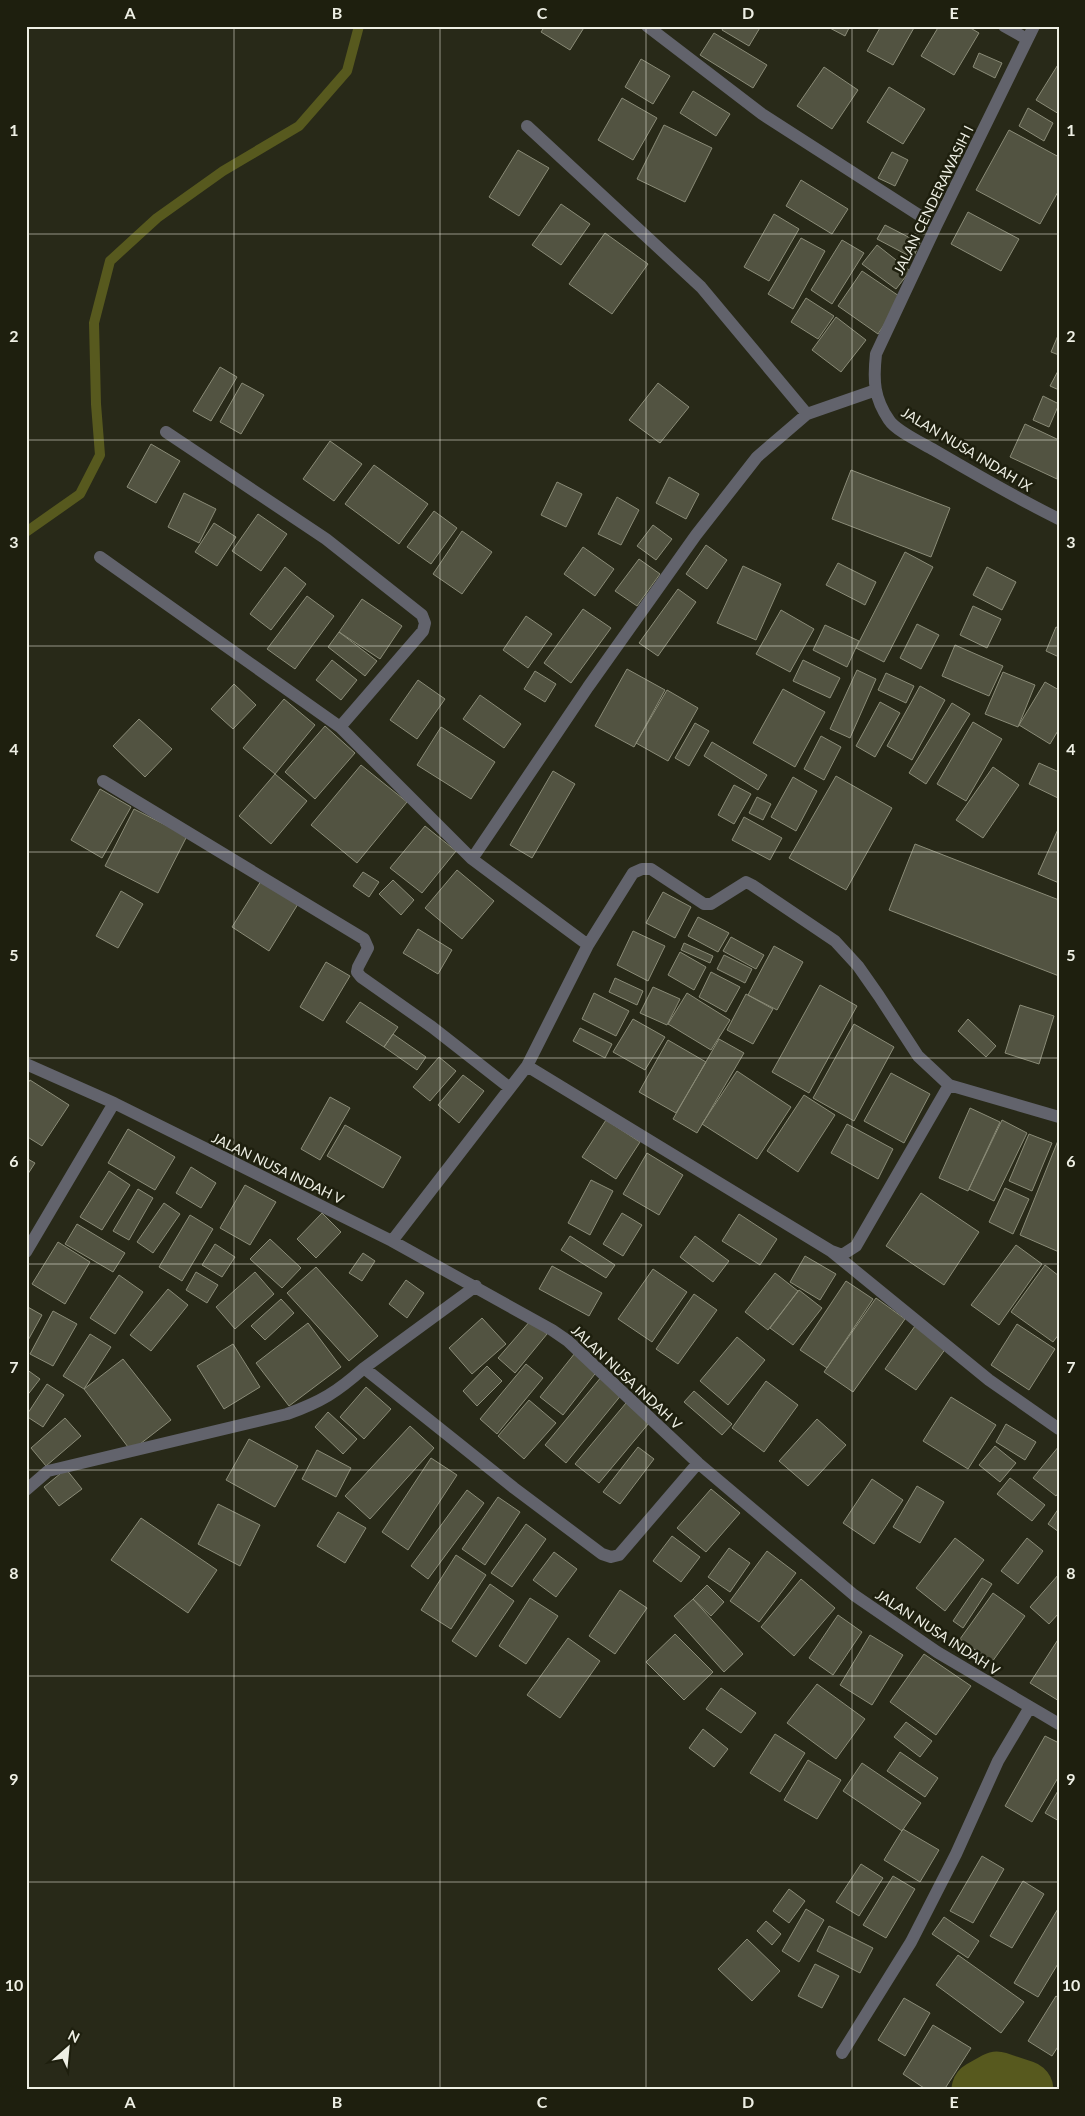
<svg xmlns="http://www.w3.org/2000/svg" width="1085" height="2116" font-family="Lato,sans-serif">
	<rect width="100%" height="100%" fill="#282918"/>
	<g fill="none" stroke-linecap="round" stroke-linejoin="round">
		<!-- stream -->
		<path stroke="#57591e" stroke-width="10" d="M26,532L80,494L100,455L96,404L94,323L110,261L157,218L223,171L299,126L347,71L359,26"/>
		<!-- river -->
		<path stroke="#57591e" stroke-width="59" d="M981,2090L997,2081L1024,2090"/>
	</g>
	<!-- building -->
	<path fill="#525341" stroke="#8a8b77" d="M545,26H585L570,50L541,32Z
		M724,26H761L749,46L722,30Z
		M826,26H850L845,36Z
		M881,26H915L893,65L867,51Z
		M939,26H967L979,33L954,75L921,56Z
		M714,33L767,65L753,88L700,55Z
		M979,53L1002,63L995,78L973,67Z
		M641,59L670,76L653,104L625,87Z
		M1059,63V114L1036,100Z
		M824,67L858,90L832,129L797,106Z
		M889,87L925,109L903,144L867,122Z
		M693,91L730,114L716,136L680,113Z
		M622,98L657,118L633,160L598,140Z
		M1028,108L1053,123L1044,141L1019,126Z
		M664,125L712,148L685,202L637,179Z
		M1009,130L1059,157V190L1040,224L976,190Z
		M518,150L549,168L519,216L489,197Z
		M892,152L908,160L895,186L878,178Z
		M801,180L848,209L832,234L786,206Z
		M561,204L590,224L561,265L532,245Z
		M968,212L1019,239L1001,271L951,244Z
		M774,214L799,229L769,281L744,267Z
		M885,225L920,243L913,258L877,239Z
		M605,233L648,264L612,314L569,284Z
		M801,238L825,251L793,309L768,294Z
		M842,240L864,253L832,304L811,290Z
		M877,245L910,271L896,289L862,264Z
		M862,271L902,298L878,334L838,306Z
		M806,298L834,316L818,339L791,322Z
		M836,317L866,340L841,372L812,350Z
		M1059,333V355L1051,352Z
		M220,367L237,377L211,421L193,411Z
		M1059,369V390L1050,386Z
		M242,383L264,395L241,434L220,422Z
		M658,383L689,407L660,443L629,420Z
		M1043,396L1059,404L1049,427L1033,420Z
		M1025,424L1059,440L1057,479L1010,457Z
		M330,441L362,464L334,501L303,479Z
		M151,444L180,461L156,503L127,487Z
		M374,465L428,504L399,544L345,504Z
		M851,470L950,508L931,557L832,519Z
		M669,477L699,494L686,519L656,503Z
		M557,482L582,494L566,527L541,515Z
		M184,493L216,509L199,543L168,527Z
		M617,497L639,510L621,545L598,534Z
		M434,511L457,528L431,564L407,547Z
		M258,514L287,534L261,571L232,551Z
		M214,523L236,537L217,566L195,552Z
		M653,525L672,539L656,560L637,546Z
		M462,531L492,552L462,594L433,574Z
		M706,545L727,560L707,589L686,574Z
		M583,547L614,569L595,596L564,574Z
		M905,552L933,567L884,662L856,648Z
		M639,559L660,574L637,606L615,591Z
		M838,563L876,582L865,605L826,585Z
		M743,566L781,584L756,640L717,623Z
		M285,567L306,584L271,630L250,614Z
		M987,567L1016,582L1002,610L973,595Z
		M678,589L696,602L658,656L639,643Z
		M307,596L334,616L295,669L267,649Z
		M362,599L402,626L380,659L339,632Z
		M973,606L1001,619L987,648L960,635Z
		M583,609L611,628L571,683L544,663Z
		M781,610L814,629L790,672L756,654Z
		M526,616L552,634L528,668L503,650Z
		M917,624L939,635L921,669L900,658Z
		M825,625L859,641L847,667L813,650Z
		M1056,627L1059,628V657L1046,651Z
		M339,632L377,661L365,676L328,647Z
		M955,645L1003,666L989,696L942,676Z
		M332,660L357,680L341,700L316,680Z
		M803,660L840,678L830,698L793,681Z
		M627,669L665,690L634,747L595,726Z
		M857,670L876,679L850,738L830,729Z
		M535,671L556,684L545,702L524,689Z
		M1003,672L1035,685L1018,727L985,714Z
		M886,673L914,686L906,703L878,690Z
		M418,680L445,699L417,739L390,720Z
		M1045,682L1059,690V729L1050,744L1019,725Z
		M234,684L256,705L233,729L211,709Z
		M920,686L945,700L912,760L887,746Z
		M783,689L825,712L795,767L753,743Z
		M667,690L698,708L668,761L636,743Z
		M480,695L521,724L504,748L463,719Z
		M284,699L315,725L275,774L243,748Z
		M880,702L900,713L875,757L856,746Z
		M952,703L970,714L926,784L909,773Z
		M139,719L172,749L145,777L113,746Z
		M973,722L1002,739L966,801L937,784Z
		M695,723L709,731L689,766L675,758Z
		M325,726L355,753L315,799L285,772Z
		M441,727L495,762L471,799L417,765Z
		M821,736L841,747L824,780L804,769Z
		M712,742L767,775L758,790L704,756Z
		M1039,763L1059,772L1058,798L1029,784Z
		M361,765L407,802L357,863L311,825Z
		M993,767L1019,785L983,838L956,820Z
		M553,771L575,784L532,858L510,845Z
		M275,774L307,801L271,844L239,816Z
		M836,776L892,808L846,890L789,858Z
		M793,777L817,791L796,831L771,817Z
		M734,785L751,794L734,824L718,815Z
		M100,789L131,807L102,858L71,840Z
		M757,797L771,804L763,820L749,813Z
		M134,809L187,836L158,893L105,866Z
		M744,817L782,838L770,860L732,840Z
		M425,826L456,851L422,893L390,868Z
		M1059,827V883L1038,874Z
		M915,844L1059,900V976L889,910Z
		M457,870L494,901L462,939L425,908Z
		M363,872L379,882L369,897L353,886Z
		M393,880L414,900L401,915L379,894Z
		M261,881L298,904L269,951L232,927Z
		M121,891L143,904L118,948L96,936Z
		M663,892L691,907L675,938L646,923Z
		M698,917L729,933L718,952L688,936Z
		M418,929L452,950L438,974L403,953Z
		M633,931L665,946L648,981L617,965Z
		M731,937L764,955L756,969L723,951Z
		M684,943L713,956L710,963L681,950Z
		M774,946L803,962L777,1010L748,995Z
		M680,952L706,967L694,990L668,975Z
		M724,955L752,969L745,983L717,969Z
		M326,962L350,976L323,1021L300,1007Z
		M711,972L740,987L726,1012L699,997Z
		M615,978L643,991L637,1005L609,992Z
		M820,985L857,1006L809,1093L772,1072Z
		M653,987L680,999L667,1025L640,1013Z
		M594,993L629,1011L616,1036L582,1019Z
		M687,993L730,1020L711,1050L668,1024Z
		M746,994L773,1009L753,1044L727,1030Z
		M360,1002L398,1027L384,1047L346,1022Z
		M1020,1005L1054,1016L1039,1064L1005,1053Z
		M633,1019L665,1037L645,1070L613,1052Z
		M968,1019L996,1046L986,1057L958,1031Z
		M854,1024L894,1047L854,1121L813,1098Z
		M580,1028L612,1044L605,1058L573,1041Z
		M393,1034L426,1057L417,1070L384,1047Z
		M719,1039L744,1053L697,1133L673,1119Z
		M668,1040L706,1062L676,1113L639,1092Z
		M439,1057L456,1071L430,1101L413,1087Z
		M737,1071L791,1107L757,1159L702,1124Z
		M891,1073L930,1094L904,1143L864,1121Z
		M463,1075L484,1091L459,1123L438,1105Z
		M30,1080L69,1105L42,1146L26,1136V1086Z
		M804,1095L835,1115L798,1172L767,1151Z
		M330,1097L350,1108L320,1160L301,1149Z
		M970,1108L1000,1122L968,1191L939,1178Z
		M606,1120L640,1142L616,1179L582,1157Z
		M1002,1120L1027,1133L994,1201L969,1189Z
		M847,1124L893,1149L878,1179L831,1153Z
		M345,1125L401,1157L383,1188L327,1156Z
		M128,1129L175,1157L155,1190L108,1163Z
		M1029,1134L1052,1143L1032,1191L1009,1181Z
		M1059,1138V1252L1020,1235Z
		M647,1153L683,1175L659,1215L623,1194Z
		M26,1158L35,1163L26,1177Z
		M191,1167L216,1183L201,1208L176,1193Z
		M109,1171L130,1185L102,1230L80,1217Z
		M591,1180L613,1191L590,1235L568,1223Z
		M245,1185L276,1202L250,1245L220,1228Z
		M1005,1188L1029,1199L1013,1234L989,1222Z
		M138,1189L153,1198L129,1240L113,1231Z
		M921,1193L979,1232L944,1285L886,1246Z
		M164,1203L180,1214L153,1253L137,1242Z
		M322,1213L341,1232L316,1258L297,1239Z
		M622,1213L642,1225L623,1256L603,1244Z
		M739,1214L777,1239L760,1265L722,1241Z
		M190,1215L213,1229L182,1281L159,1267Z
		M77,1224L125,1253L113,1272L65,1244Z
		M570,1236L615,1265L606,1278L561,1250Z
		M695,1236L729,1261L713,1282L680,1257Z
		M270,1239L301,1268L282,1288L250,1259Z
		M58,1242L90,1262L65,1304L32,1284Z
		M215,1244L235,1257L222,1277L202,1265Z
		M1016,1245L1042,1264L999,1325L971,1305Z
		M363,1253L375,1261L362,1281L349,1273Z
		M805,1256L836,1274L820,1300L790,1282Z
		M1045,1265L1059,1276V1334L1053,1342L1011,1312Z
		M552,1266L602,1293L589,1316L539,1289Z
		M316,1267L378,1336L349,1361L287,1293Z
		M653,1269L687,1292L652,1342L618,1319Z
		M196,1272L218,1285L207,1303L186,1290Z
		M255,1272L274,1294L235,1329L216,1307Z
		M775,1273L798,1291L768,1330L745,1312Z
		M119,1275L143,1292L115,1334L90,1318Z
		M406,1280L424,1293L407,1318L389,1304Z
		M846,1281L873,1299L827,1368L800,1350Z
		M168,1289L188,1305L151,1351L130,1335Z
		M799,1290L822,1308L793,1345L770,1328Z
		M694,1294L717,1310L678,1364L656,1349Z
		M876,1298L905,1319L853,1392L824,1372Z
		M281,1299L294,1313L265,1340L251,1326Z
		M26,1306L42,1315L26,1344Z
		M53,1311L77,1324L53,1366L30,1354Z
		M482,1318L506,1344L472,1374L449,1348Z
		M531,1320L547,1334L515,1373L498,1358Z
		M308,1323L341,1367L289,1406L256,1363Z
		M1017,1324L1055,1349L1029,1390L991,1365Z
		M915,1326L946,1348L916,1390L885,1369Z
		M90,1334L111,1347L84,1389L63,1376Z
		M737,1337L765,1360L728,1405L700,1381Z
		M233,1344L260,1387L224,1409L197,1366Z
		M575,1353L598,1370L563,1415L540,1397Z
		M123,1359L171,1420L131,1451L84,1389Z
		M526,1364L543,1378L497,1434L480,1419Z
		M487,1366L502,1381L477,1406L463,1391Z
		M26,1369L40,1379L26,1397Z
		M602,1376L622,1394L566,1463L545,1445Z
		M766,1381L798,1405L764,1452L732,1428Z
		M47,1384L64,1395L43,1427L26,1416Z
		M366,1387L391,1409L364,1439L340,1417Z
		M694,1391L732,1424L722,1435L684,1402Z
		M951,1397L996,1425L968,1469L923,1441Z
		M529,1400L556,1423L524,1459L498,1436Z
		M626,1403L649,1423L599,1483L575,1464Z
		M328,1412L357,1439L343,1454L315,1427Z
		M65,1418L81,1436L46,1466L31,1448Z
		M817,1419L846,1445L808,1486L779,1461Z
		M1006,1424L1036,1442L1025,1460L996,1442Z
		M410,1426L434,1448L370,1519L345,1496Z
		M249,1439L298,1466L275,1507L226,1480Z
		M995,1446L1016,1463L1000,1482L979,1465Z
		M1059,1446V1492L1056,1496L1033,1478Z
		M638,1447L654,1459L620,1504L603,1492Z
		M317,1450L351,1468L336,1497L302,1479Z
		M431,1458L457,1475L408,1550L382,1532Z
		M66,1469L82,1489L59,1506L44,1487Z
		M1010,1478L1045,1505L1032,1521L997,1494Z
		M872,1479L903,1500L874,1544L843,1523Z
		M917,1486L944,1502L920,1543L893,1527Z
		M711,1489L740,1513L706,1552L677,1528Z
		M467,1490L484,1503L428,1579L411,1566Z
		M498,1497L520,1512L485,1565L462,1549Z
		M218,1504L260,1525L240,1566L198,1544Z
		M1059,1508V1532L1048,1524Z
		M338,1512L366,1528L345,1563L317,1546Z
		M141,1518L217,1570L188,1613L111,1560Z
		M526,1524L546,1539L512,1587L491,1573Z
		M672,1536L700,1557L681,1582L653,1561Z
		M955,1538L984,1560L945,1611L916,1588Z
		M1027,1538L1043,1551L1018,1584L1001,1571Z
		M729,1548L750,1563L730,1592L708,1577Z
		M767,1551L796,1573L759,1622L730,1601Z
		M554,1552L577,1569L556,1597L533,1580Z
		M456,1555L486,1575L451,1629L421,1610Z
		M1059,1574V1613L1049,1624L1030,1607Z
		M982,1578L992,1584L963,1628L953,1621Z
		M801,1579L835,1608L794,1656L761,1627Z
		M490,1584L514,1601L476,1657L452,1641Z
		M707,1585L724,1602L711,1616L693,1599Z
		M620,1590L647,1608L615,1654L589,1636Z
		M993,1593L1025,1616L992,1662L960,1639Z
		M530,1598L558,1616L526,1664L499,1646Z
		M693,1599L743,1654L724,1672L674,1616Z
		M838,1615L862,1632L833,1675L809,1658Z
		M675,1634L713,1672L684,1700L646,1662Z
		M870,1635L903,1655L872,1705L840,1685Z
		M568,1638L600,1661L560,1718L527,1695Z
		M1059,1638V1701L1030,1683Z
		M924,1654L971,1686L936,1735L890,1702Z
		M817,1684L865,1719L836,1759L787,1723Z
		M721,1688L756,1713L741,1733L706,1709Z
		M906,1722L932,1741L920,1757L894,1737Z
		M703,1729L728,1749L714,1767L689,1748Z
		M775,1734L805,1753L780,1792L750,1773Z
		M1045,1736L1059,1743V1776L1032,1822L1005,1806Z
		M900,1752L938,1778L925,1797L887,1771Z
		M808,1760L841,1780L817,1819L784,1800Z
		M862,1763L921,1803L902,1831L843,1791Z
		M1059,1789V1821L1045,1813Z
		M903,1829L939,1850L920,1882L884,1860Z
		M982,1856L1004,1869L973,1923L950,1911Z
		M861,1864L883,1878L859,1916L836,1902Z
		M893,1876L915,1889L886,1938L863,1925Z
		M1023,1881L1044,1894L1012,1948L990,1936Z
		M789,1889L805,1901L789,1923L773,1911Z
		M1059,1907V1962L1038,1997L1014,1983Z
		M806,1909L824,1920L799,1962L782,1951Z
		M944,1917L979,1941L968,1958L932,1934Z
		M766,1921L781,1934L772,1945L757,1931Z
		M829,1926L873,1948L860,1973L817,1951Z
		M747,1939L780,1971L752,2001L718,1969Z
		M958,1955L1024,2002L1001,2033L936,1985Z
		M815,1964L839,1976L822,2008L798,1996Z
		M1056,1996L1059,1998V2045L1052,2056L1028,2041Z
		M904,1998L930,2013L905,2056L878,2040Z
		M933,2025L971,2048L944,2090H927L903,2074Z"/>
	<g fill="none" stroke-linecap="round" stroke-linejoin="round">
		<!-- street -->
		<path stroke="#62636c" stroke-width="12" d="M647,26L762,114L936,226
			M1004,26L1027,39
			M1034,26L936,226L876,354C873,381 874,398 889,420C896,431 922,443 934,450C975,474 1016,498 1059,519
			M527,126L701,287L807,414
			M166,432L326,539L422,615L425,623L423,631L340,727
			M100,557L340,727L472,859L588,945
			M103,781L364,939L368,948L358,967L357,972L361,977L432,1027L510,1088
			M472,859L588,687L696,535L757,457L807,414L876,390
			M26,1064L114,1103L392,1241L552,1330L568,1341L698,1463L854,1595L937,1652L1059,1724
			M527,1066L831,1251L989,1380L1059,1429
			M392,1241L527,1066L588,945L633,873L642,869H651L704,904H711L746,882L752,885L835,941L858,966L879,996L918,1056L949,1085L1059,1117
			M831,1251L842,1255L856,1246L949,1085
			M26,1252L114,1103
			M364,1368L476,1286
			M26,1490L48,1471L287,1414C321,1402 337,1392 364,1368L514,1488L602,1554L611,1557L619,1555L698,1463
			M842,2053L911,1942L956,1854L998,1761L1030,1707"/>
	</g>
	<!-- grid -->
	<path fill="none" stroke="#eeefe4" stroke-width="1" stroke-opacity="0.55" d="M234,26V2090M440,26V2090M646,26V2090M852,26V2090M26,234H1059M26,440H1059M26,646H1059M26,852H1059M26,1058H1059M26,1264H1059M26,1470H1059M26,1676H1059M26,1882H1059"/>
	<g text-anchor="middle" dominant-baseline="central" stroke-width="5" stroke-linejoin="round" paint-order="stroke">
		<!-- street labels -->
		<g font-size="14" fill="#eeefe4" stroke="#1e1f0e">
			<text transform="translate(933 200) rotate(-64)">JALAN CENDERAWASIH I</text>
			<text transform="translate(967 449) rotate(31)">JALAN NUSA INDAH IX</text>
			<text transform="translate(278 1168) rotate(26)">JALAN NUSA INDAH V</text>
			<text transform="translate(627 1377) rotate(43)">JALAN NUSA INDAH V</text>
			<text transform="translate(938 1632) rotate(33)">JALAN NUSA INDAH V</text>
		</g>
	</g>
	<!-- border -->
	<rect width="1085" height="2116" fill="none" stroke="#1e1f0e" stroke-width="55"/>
	<!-- north arrow -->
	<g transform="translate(68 2048) rotate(27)" stroke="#1e1f0e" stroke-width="4" paint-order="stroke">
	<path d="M0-4L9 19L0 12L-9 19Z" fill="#eeefe4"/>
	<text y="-8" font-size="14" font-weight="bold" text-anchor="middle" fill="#eeefe4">N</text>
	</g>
	<rect x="28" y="28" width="1030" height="2060" fill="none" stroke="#eeefe4" stroke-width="2"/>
	<g font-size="16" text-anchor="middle" font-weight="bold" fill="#eeefe4">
		<text x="130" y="19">A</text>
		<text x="337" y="19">B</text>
		<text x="542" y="19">C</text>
		<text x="748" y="19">D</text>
		<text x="954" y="19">E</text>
		<text x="14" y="136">1</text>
		<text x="1071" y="136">1</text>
		<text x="14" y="342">2</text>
		<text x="1071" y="342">2</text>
		<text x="14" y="548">3</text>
		<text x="1071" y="548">3</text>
		<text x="14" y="755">4</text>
		<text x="1071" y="755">4</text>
		<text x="14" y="961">5</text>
		<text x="1071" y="961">5</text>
		<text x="14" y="1167">6</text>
		<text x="1071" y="1167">6</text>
		<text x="14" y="1373">7</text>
		<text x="1071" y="1373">7</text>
		<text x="14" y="1579">8</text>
		<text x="1071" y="1579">8</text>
		<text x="14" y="1785">9</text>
		<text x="1071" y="1785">9</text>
		<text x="14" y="1991">10</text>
		<text x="1071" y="1991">10</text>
		<text x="130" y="2108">A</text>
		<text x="337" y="2108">B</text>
		<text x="542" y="2108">C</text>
		<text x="748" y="2108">D</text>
		<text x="954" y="2108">E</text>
	</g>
</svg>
